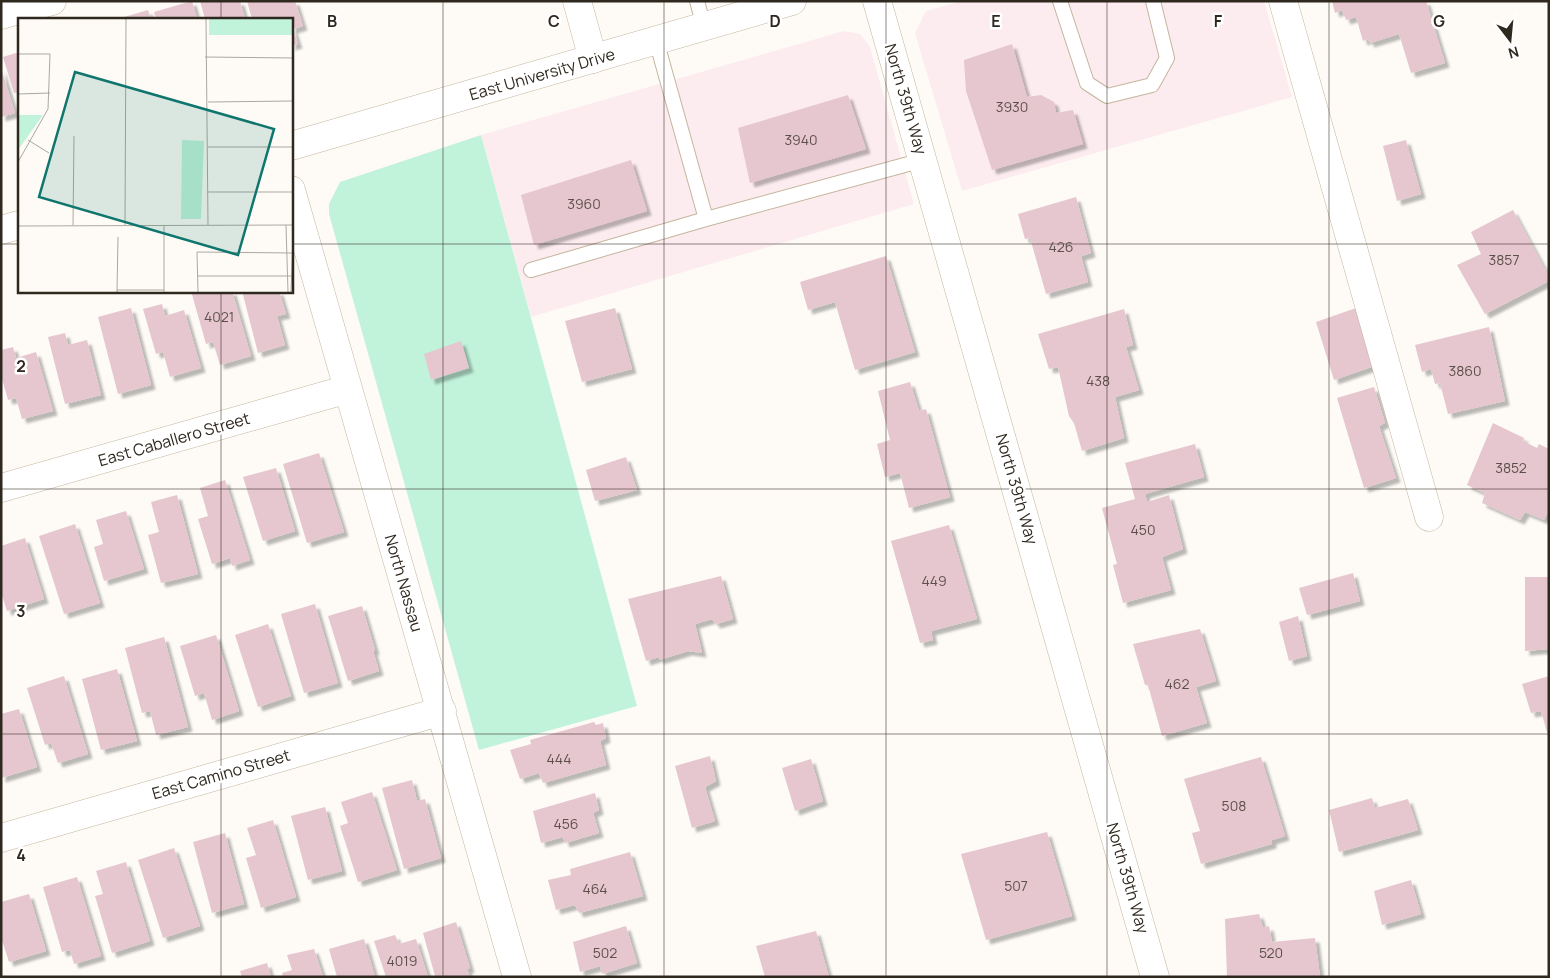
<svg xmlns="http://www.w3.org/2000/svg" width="1550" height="978" font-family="Manrope,sans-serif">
	<defs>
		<filter id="shadow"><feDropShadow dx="4.5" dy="4.5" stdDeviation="1" flood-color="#0004"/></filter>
	</defs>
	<rect width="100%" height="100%" fill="#fefbf6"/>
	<!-- commercial -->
	<path fill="#fcecf0" d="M962,1H1264L1292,97L962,191L915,33L926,11Z
		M844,31L860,34L870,47L914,204L531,317L481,135Z"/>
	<!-- green -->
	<path fill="#c1f2da" d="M481,135L637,706L479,750L329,214V204L340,182Z"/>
	<!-- building -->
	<path fill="#e6c6cf" filter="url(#shadow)" d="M192,1L197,19H156L154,12Z
		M200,1H240L245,19H205Z
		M247,1H295L303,26L293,29L298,44L291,46V19H252Z
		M1332,1H1426L1445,63L1411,73L1399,34L1370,43L1368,39L1363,41L1356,17L1346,20L1342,10L1335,13Z
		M148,10L151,19H121V18Z
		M1012,44L1027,97L1041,95L1054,102L1056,113L1073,110L1083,144L992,170L966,91L964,60Z
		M19,52V92L14,93L3,57Z
		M1,68L15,113L1,117Z
		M848,95L866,149L750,183L738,128Z
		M1406,140L1421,194L1397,201L1383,146Z
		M631,160L647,211L534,245L521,195Z
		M1076,197L1091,253L1081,256L1088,282L1046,294L1030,238L1025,239L1018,214Z
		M1513,210L1549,277V281L1485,314L1457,265L1481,254L1471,232Z
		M886,256L915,352L855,370L835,302L808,310L800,282Z
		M191,291H232L251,356L220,365L213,342L206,344Z
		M242,291H279L286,314L277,316L285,345L258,353Z
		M162,304L165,316L184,310L201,368L170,377L163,352L156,354L143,309Z
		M131,308L151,385L118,394L98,317Z
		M615,308L632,369L582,382L565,321Z
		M1356,308L1374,366L1334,380L1316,322Z
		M1124,309L1133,345L1126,347L1139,390L1115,397L1124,438L1082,451L1074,423L1069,416L1058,367L1049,369L1038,334Z
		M1489,327L1505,401L1448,414L1440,383L1435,384L1431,369L1422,372L1415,345Z
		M65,333L68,345L87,340L101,395L65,404L48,337Z
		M461,341L469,368L431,380L424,354Z
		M13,347L16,358L36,352L53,411L22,419L16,398L8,400L1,375V350Z
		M910,382L919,411L926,409L950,497L909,508L900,473L885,477L877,444L890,440L878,391Z
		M1374,387L1385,423L1379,426L1396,478L1364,488L1337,398Z
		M1493,423L1524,438L1523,441L1537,448L1539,444L1549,449V509L1544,520L1525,512L1520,520L1482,503L1485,493L1467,485Z
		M1195,444L1204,477L1145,494L1147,502L1169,495L1183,549L1162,557L1171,590L1123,603L1113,565L1117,564L1102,508L1135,499L1125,463Z
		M319,453L344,532L307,543L283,464Z
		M626,457L637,490L595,501L586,470Z
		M276,468L295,531L263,541L243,477Z
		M225,480L250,560L232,566L230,558L212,564L198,519L208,516L200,488Z
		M177,495L198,574L161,583L148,535L159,532L151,502Z
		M126,511L144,569L104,581L94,547L103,544L96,520Z
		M75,524L100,603L64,614L39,536Z
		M949,525L977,619L931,631L933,640L920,643L891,541Z
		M25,538L44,599L7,611L1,592V546Z
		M1353,573L1360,601L1307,615L1299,588Z
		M721,576L733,619L716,624L712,619L695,624L702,653L688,651L659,660V657L646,661L628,599Z
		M1525,577H1549V649L1525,651Z
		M315,604L338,683L304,693L281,614Z
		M362,606L375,650L373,651L379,671L348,681L328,616Z
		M1298,616L1307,656L1289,661L1279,622Z
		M268,624L291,696L258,707L235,635Z
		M1200,629L1216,681L1196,687L1207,723L1162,736L1148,685H1145L1133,644Z
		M216,635L239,711L212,720L204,693L195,696L180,646Z
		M164,637L188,727L156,735L150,711L142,713L125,648Z
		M117,669L137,741L101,750L82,679Z
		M64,676L88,754L58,763L51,743L45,745L27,688Z
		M1549,676V736H1548L1541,711L1531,713L1522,684Z
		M19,709L37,767L1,778V714Z
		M594,722L596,725L603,723L606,738L600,741L606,765L543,783L539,773L520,779L510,750L531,744L530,740Z
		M710,756L716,781L705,787L715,821L692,828L675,766Z
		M1261,757L1285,836L1272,840V844L1201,864L1192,833L1200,831L1184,779Z
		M811,759L823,801L795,811L782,768Z
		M412,780L417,801L425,799L441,858L404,869L382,788Z
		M372,792L397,870L358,882L340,826L348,823L341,802Z
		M595,793L599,810L593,813L599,833L565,843L563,837L541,843L533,811Z
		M1372,798L1375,808L1408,799L1418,830L1339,852L1329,810Z
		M325,807L342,871L308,880L291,816Z
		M273,820L296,897L261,908L246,858L256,855L247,828Z
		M1047,832L1072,916L986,940L961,854Z
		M225,833L244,904L212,913L193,842Z
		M174,848L200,926L163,938L138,860Z
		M630,852L643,896L579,913L575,905L556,910L548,880L571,875L570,869Z
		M126,862L150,941L112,953L95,896L103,894L96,871Z
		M77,877L101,956L74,964L70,950L62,952L43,887Z
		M1411,880L1421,914L1382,925L1374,891Z
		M29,894L46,951L9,962L1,937V902Z
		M1259,914L1263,928L1269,926L1272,942L1315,938L1320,977H1227L1225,919Z
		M456,922L470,968L467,969L470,977L435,976L423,933Z
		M626,926L637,963L602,974L600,966L580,972L573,942Z
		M816,931L829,977H765L756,946Z
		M395,935L399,944L416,939L428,977H386L374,941Z
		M364,939L375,977H337L329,949Z
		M314,949L323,977H283L282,973L292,970L287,955Z
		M267,963L271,977H242L240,971Z"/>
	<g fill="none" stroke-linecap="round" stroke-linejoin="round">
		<!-- service casing -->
		<g stroke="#c5b59e" stroke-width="16">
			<path id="service" d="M697,1L704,27
				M1060,1L1087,83L1107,96L1152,85L1167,58L1153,1
				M656,40L706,219
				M531,270L706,219L923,160"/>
		</g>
		<!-- minor casing -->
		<g stroke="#c5b59e" stroke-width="29">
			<path id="minor" d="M577,1L593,59
				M877,1L1155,977
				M1283,1L1429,517
				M1,15L52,1
				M291,190L517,977
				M1,488L348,389
				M1,838L442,711"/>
		</g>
		<!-- secondary casing -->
		<g stroke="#c5b59e" stroke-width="29">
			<path id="secondary" d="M291,146L792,1
				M1,230L19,225"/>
		</g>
		<!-- service -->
		<use href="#service" stroke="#fff" stroke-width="14"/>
		<!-- minor -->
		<use href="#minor" stroke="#fff" stroke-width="28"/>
		<!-- secondary -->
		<use href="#secondary" stroke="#fff" stroke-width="28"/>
	</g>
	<!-- grid -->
	<path fill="none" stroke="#2f281f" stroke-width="1" stroke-opacity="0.55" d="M221,1V19M443,1V977M664,1V977M886,1V977M1107,1V977M1329,1V977M1,244H19M291,244H1549M221,291V977M1,489H1549M1,734H1549"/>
	<g text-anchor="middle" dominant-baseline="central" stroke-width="5" stroke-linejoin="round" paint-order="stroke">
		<!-- number labels -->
		<g font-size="14" fill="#5d504b">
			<text x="1012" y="106">3930</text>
			<text x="801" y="139">3940</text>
			<text x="584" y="203">3960</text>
			<text x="1061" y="246">426</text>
			<text x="1504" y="259">3857</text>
			<text x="219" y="316">4021</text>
			<text x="1465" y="370">3860</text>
			<text x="1098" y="380">438</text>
			<text x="1511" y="467">3852</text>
			<text x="1143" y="529">450</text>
			<text x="934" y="580">449</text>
			<text x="1177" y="683">462</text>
			<text x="559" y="758">444</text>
			<text x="1234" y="805">508</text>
			<text x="566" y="823">456</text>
			<text x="1016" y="885">507</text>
			<text x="595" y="888">464</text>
			<text x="605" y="952">502</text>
			<text x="1271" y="952">520</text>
			<text x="402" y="960">4019</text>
		</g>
		<!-- street labels -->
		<g font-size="16" fill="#2f281f" stroke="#fff">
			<text transform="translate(542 74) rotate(-16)">East University Drive</text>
			<text transform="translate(906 99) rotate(74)">North 39th Way</text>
			<text transform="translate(174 439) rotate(-16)">East Caballero Street</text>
			<text transform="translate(1017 489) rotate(74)">North 39th Way</text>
			<text transform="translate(404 583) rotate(74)">North Nassau</text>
			<text transform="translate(221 774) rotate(-16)">East Camino Street</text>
			<text transform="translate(1128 878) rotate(74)">North 39th Way</text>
		</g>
	</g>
	<!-- overview -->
	<g transform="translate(18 18)">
		<rect width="275" height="275" fill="#fefbf6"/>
		<path d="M191,1H275V17H191ZM0,97H25L0,132ZM164,122L186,123L183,201H163Z" fill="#c1f2da"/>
		<path fill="none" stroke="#aba7a0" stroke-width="1" d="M188,1L190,207M0,36H32L30,91L0,144M187,39L275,40M0,76L32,75M190,84L275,83M10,122L31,135M190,129H275M190,174H275M55,207L56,118M107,207L108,1M146,207V274M268,207L270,274M0,208L275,207M180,258H275M99,272H146M99,274L100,219M180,274L179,234L275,235M273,274L275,219"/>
		<path fill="#0f766e" fill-opacity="0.15" stroke="#0f766e" stroke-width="2.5" d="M57,54L256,111L220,237L21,179Z"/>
		<rect width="275" height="275" fill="none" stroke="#2f281f" stroke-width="2.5"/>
	</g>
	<g font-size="16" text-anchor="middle" font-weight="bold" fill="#2f281f" stroke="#fff" stroke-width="5" stroke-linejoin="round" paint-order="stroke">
		<text x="332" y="27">B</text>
		<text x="554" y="27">C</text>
		<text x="775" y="27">D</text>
		<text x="996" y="27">E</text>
		<text x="1218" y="27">F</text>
		<text x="1439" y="27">G</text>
		<text x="21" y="372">2</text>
		<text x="21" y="617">3</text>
		<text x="21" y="861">4</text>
	</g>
	<!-- border -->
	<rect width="1550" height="978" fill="none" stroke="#2f281f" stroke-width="5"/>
	<!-- north arrow -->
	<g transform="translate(1510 40) rotate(164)" stroke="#ffffff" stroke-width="4" paint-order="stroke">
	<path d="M0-4L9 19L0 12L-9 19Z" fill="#2f281f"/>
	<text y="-8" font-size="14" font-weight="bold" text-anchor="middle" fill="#2f281f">N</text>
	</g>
</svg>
